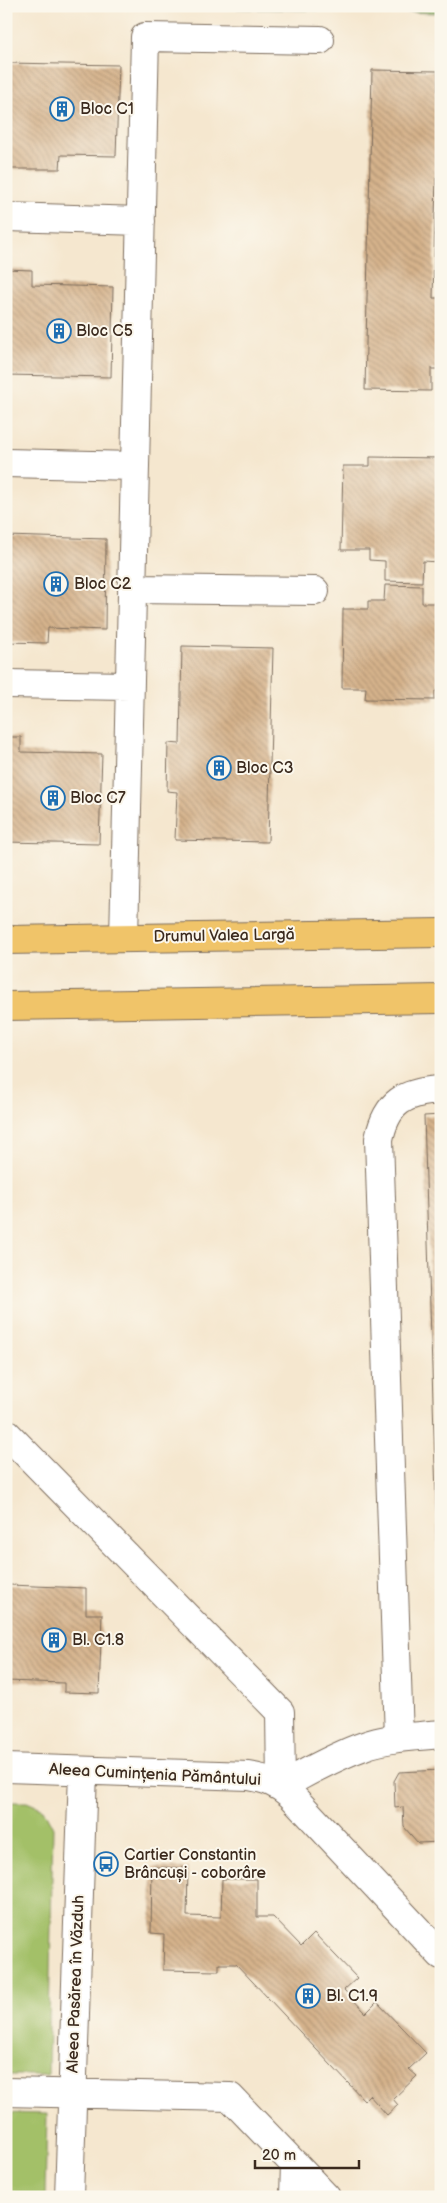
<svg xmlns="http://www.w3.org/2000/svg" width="447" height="2203" font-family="'Balsamiq Sans',sans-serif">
	<defs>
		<pattern id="forest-firs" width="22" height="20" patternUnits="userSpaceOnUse" patternTransform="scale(1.25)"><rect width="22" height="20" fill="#82a65c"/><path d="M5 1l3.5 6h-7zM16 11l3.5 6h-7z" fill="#6c874b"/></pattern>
		<pattern id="building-back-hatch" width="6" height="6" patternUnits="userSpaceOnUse" patternTransform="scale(1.25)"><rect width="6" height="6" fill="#d6b38c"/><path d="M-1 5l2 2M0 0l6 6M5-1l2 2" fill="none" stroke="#af9272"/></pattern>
	</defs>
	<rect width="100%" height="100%" fill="#fbf7ec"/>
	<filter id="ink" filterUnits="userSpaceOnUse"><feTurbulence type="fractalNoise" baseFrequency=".02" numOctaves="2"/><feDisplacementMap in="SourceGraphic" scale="10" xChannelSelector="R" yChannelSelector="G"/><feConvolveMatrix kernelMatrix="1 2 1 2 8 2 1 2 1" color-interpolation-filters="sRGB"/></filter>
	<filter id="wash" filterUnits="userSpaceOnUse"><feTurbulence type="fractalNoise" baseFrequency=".0096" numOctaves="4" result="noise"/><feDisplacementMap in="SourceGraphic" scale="20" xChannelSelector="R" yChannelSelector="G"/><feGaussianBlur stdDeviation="1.12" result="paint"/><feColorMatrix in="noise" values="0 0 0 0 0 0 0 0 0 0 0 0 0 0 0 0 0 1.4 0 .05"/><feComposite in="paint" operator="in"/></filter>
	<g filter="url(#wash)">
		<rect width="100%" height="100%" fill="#f5e7cf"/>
		<!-- grass -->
		<path fill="#a3c068" stroke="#6f7543" d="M6,1802H27L43,1809L53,1828L48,2075H6Z
			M6,2113L47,2114L45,2197H6Z"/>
		<!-- forest -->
		<path fill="url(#forest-firs)" stroke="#5e683d" d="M117,6H441V13Z"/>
		<g id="blocks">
			<!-- building -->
			<path fill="url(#building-back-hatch)" d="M6,63L119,65L116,156L61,155L60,169H10L11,153H6Z
				M372,70L438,71L437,106H441V178H436L433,298H441V369H431V391L365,390Z
				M6,269L32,270V285L113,287L111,377L6,375Z
				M370,457L440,458L441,552H438V562L423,561L422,582L385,581V561L369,560V550H341L343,466H370Z
				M6,536L106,539L105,630L48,628L47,643L6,642Z
				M385,585L422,586V603H437V611H441V691H435V700L365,699L366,688H342L343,609H368V601H384Z
				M182,646L273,648L268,842L175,840L177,792L167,791L168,743L180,744Z
				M6,737H21V752L102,754L99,844L6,842Z
				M441,1115V1591H439L424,1116Z
				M9,1585L86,1588V1614H102L99,1693L64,1692V1683L6,1681V1599H9Z
				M441,1770V1842L418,1843L404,1827L403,1807L395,1808L394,1781L399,1772Z
				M152,1867L188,1868L187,1916L221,1917L222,1879H257V1917H273L301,1946L314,1933L357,1978L344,1990L366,2013L377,2002L426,2053L409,2069L417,2076L393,2099L398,2105L387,2115L369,2095L364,2100L236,1964H219V1971L163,1970L164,1934L151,1933Z"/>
		</g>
	</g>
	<g filter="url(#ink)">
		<use href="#blocks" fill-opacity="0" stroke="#7c6c5c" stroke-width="1"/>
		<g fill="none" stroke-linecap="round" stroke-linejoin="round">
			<!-- minor casing -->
			<g stroke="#7c6c5c" stroke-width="30">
				<path id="minor" d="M6,217L141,221
					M6,463L135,466
					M132,589L315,591
					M6,684L129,686
					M124,938L145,37L320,40
					M6,1433L280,1712L281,1786C308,1772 335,1756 364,1746C388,1737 415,1737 441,1734
					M399,1738L379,1139C387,1102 404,1092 441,1090
					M6,1768L249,1776C266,1779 278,1783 291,1795L441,1955
					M6,2092L230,2097L326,2197
					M69,2197L83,1771
					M294,2197L295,2164"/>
			</g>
			<!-- major casing -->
			<g stroke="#7c6c5c" stroke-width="30">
				<path id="major" d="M6,940L441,933
					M6,1006L441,999"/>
			</g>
			<!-- minor -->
			<use href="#minor" stroke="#fff" stroke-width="28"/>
			<!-- major -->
			<use href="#major" stroke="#f0c469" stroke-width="28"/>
		</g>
	</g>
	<!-- icons -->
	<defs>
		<g id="building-ring" transform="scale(1.25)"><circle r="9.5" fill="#fbf7ec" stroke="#1f6fb2" stroke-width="1.5"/><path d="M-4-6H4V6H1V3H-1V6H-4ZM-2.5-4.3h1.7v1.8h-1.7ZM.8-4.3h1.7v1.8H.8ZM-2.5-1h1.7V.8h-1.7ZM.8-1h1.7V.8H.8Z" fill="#1f6fb2"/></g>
		<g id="bus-ring" transform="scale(1.25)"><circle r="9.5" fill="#fbf7ec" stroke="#1f6fb2" stroke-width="1.5"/><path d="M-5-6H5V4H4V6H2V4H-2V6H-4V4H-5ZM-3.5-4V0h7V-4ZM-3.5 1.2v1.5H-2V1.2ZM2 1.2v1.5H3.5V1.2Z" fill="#1f6fb2"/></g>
	</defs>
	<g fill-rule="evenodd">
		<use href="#building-ring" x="62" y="109"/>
		<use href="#building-ring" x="59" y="331"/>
		<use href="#building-ring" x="56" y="584"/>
		<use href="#building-ring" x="219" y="768"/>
		<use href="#building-ring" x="53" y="798"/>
		<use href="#building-ring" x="54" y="1640"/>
		<use href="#bus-ring" x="106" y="1864"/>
		<use href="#building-ring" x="308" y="1996"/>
	</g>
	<g text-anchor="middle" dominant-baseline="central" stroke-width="4" stroke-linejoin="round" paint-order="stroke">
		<!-- poi labels -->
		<g font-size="16" fill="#3b2a1e" stroke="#fbf7ec" text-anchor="start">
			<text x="80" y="109">Bloc C1</text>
			<text x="76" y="331">Bloc C5</text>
			<text x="74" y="584">Bloc C2</text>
			<text x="236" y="768">Bloc C3</text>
			<text x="70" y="798">Bloc C7</text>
			<text x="72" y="1640">Bl. C1.8</text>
			<text x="124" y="1855">Cartier Constantin<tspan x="124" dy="18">Brâncuși - coborâre</tspan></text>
			<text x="326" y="1996">Bl. C1.9</text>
		</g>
		<!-- street labels -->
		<g font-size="16" fill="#3b2a1e" stroke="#fbf7ec">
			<text transform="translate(224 936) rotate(-1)">Drumul Valea Largă</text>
			<text transform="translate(155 1775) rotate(3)">Aleea Cumințenia Pământului</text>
			<text transform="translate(76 1984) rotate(-88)">Aleea Pasărea în Văzduh</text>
		</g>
	</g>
	<!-- margin -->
	<rect width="447" height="2203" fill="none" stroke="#fbf7ec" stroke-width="25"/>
	<!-- scale -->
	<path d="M255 2160v8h104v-8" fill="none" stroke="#3b2a1e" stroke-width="2.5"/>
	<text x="262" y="2160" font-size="15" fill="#3b2a1e" stroke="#fbf7ec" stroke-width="4" paint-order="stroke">20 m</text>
</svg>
